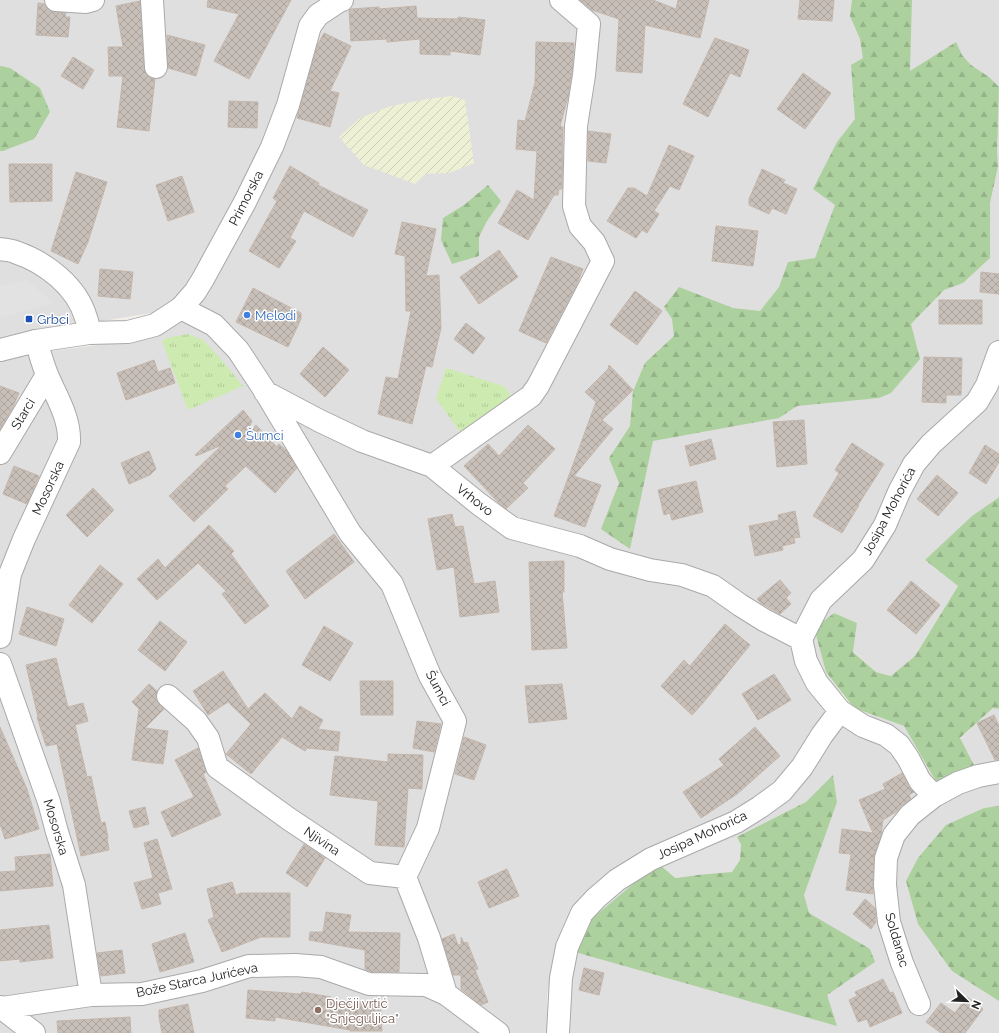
<svg xmlns="http://www.w3.org/2000/svg" width="999" height="1033" font-family="Raleway,sans-serif">
	<defs>
		<pattern id="farmland-furrows" width="10" height="10" patternUnits="userSpaceOnUse"><rect width="10" height="10" fill="#eef0d5"/><path d="M-1 1l2-2M0 10L10 0M9 11l2-2" fill="none" stroke="#ccceb7"/></pattern>
		<pattern id="grass-tufts" width="24" height="20" patternUnits="userSpaceOnUse"><rect width="24" height="20" fill="#cdebb0"/><path d="M3 7l-1-3M5 7V3M7 7l1-3M15 17l-1-3M17 17v-4M19 17l1-3" fill="none" stroke="#b0c997"/></pattern>
		<pattern id="forest-firs" width="22" height="20" patternUnits="userSpaceOnUse"><rect width="22" height="20" fill="#add19e"/><path d="M5 1l3.5 6h-7zM16 11l3.5 6h-7z" fill="#95b388"/></pattern>
		<pattern id="building-cross-hatch" width="8" height="8" patternUnits="userSpaceOnUse"><rect width="8" height="8" fill="#c7bfb8"/><path d="M0 0l8 8M0 8l8-8" fill="none" stroke="#aba49e"/></pattern>
	</defs>
	<rect width="100%" height="100%" fill="#f2efe9"/>
	<!-- residential -->
	<path fill="#e0dfdf" d="M0,0H999V496L998,498L925,560L958,586L915,656L891,676L876,672L853,651L857,623L834,613L814,628L826,672L842,693L800,755L753,804L583,900L556,942L547,995V1033H0V358L151,338L184,317L163,311L0,338Z
		M994,707L999,709V1033H569L572,946L589,913L656,861L757,817L854,708L904,726L938,785L960,739Z"/>
	<!-- farmland -->
	<path fill="url(#farmland-furrows)" d="M452,96L465,100L474,163L449,173L425,174L415,184L364,165L339,137L360,118L391,106L427,99Z"/>
	<!-- grass -->
	<path fill="url(#grass-tufts)" d="M188,334L203,340L220,358L243,386L188,410L162,341L167,338Z
		M446,368L504,386L514,400L464,437L436,399Z"/>
	<!-- forest -->
	<path fill="url(#forest-firs)" d="M852,0H912L910,71L956,42L962,55L971,65L989,77L999,87L997,152L998,166L990,203V258L963,283L944,290L911,324L920,359L891,393L879,398L797,406L779,418L653,441L630,549L601,529L619,483L609,458L630,426L633,391L645,363L674,336L672,319L664,307L679,287L733,308L760,311L779,287L788,262L815,258L835,205L813,189L837,142L855,119L851,65L863,58L860,39L850,16Z
		M0,66L10,68L40,88L50,112L34,139L3,151H0Z
		M488,185L501,201L487,221L479,237V256L452,264L441,240L443,218L464,205Z
		M999,496V709L993,708L960,738L975,767L938,785L904,726L854,708L826,672L814,628L834,613L857,623L853,652L876,672L891,676L915,656L958,586L925,560L972,516L998,498Z
		M833,775L837,802L804,895L809,913L870,949L875,962L827,995L837,1026L575,952L589,921L658,863L676,878L697,875L741,845L737,837L806,802Z
		M999,806V1001L952,971L918,924L906,881L918,858L946,825L984,808Z"/>
	<!-- parking -->
	<path fill="#e2e2e2" d="M26,280L36,288L53,303L0,318V286Z
		M737,837L741,845L740,860L732,872L697,875L675,878L658,863Z"/>
	<!-- building -->
	<path fill="url(#building-cross-hatch)" stroke="#c4b6ab" d="M208,0H291L249,79L214,61L239,14L207,7Z
		M580,0H653L676,9L678,0H709L700,38L645,25L642,73L616,71L619,19L592,10Z
		M800,0H834L832,21L798,19Z
		M140,1L144,68L146,74L150,78L155,79L149,131L117,127L123,76H109L108,47H123L116,6Z
		M38,3L44,4L45,6L49,11L55,12L66,13L65,17H70L68,37L36,35Z
		M416,6L417,18L458,19V17L485,20L480,55L450,51V55L420,54V39L387,42V39L351,41L349,10L351,9L379,7V9Z
		M324,33L351,46L330,91L339,93L330,127L297,118L317,46Z
		M167,35L205,45L196,76L168,68Z
		M715,38L749,50L740,77L730,73L708,117L683,104Z
		M536,42L574,43L572,73L568,97L560,126L563,127L562,189H559L558,195H554L528,240L498,223L517,190L534,200L537,151L516,149L518,120L525,121L535,83Z
		M73,57L94,70L83,89L61,76Z
		M803,73L831,93L805,129L777,109Z
		M229,101L258,102L257,128L228,127Z
		M588,131L611,134L606,163L588,161Z
		M669,145L694,156L679,190L670,186L654,211L659,214L647,233L642,230L636,238L607,221L628,188H634L647,196Z
		M9,164H52V201L10,202Z
		M290,166L319,183L318,185L368,210L353,237L304,211L290,238L296,241L279,268L249,251L277,201L273,198Z
		M762,169L785,180L783,183L797,189L786,214L772,208L769,214L749,205V199Z
		M76,172L107,182L88,242L78,264L51,251Z
		M182,176L194,212L168,221L156,185Z
		M402,222L436,229L426,276L439,275L441,328L432,367L426,366L412,424L378,414L386,377L398,379L411,311H406L405,256L395,254Z
		M716,226L758,231L753,266L712,261Z
		M499,250L518,277L479,304L460,277Z
		M551,257L583,269L576,286L546,343L519,331Z
		M100,269L133,272L130,299L98,296Z
		M981,272L999,274V294L980,292Z
		M253,288L301,313V319L288,347L236,322Z
		M635,291L662,311L637,345L610,325Z
		M939,300H982V324H939Z
		M466,323L485,338L473,354L454,339Z
		M323,347L349,370L325,397L300,374Z
		M924,357L962,358L961,395H946V403L922,402Z
		M154,360L158,372L170,368L175,383L126,400L117,373Z
		M609,365L633,390L602,420L613,429L574,476L601,485L585,527L554,516L596,402L585,392L608,369Z
		M0,386L19,393L13,407L0,429Z
		M243,410L252,421L247,432L249,434L256,425L277,447L279,444L287,451L297,468L275,493L246,466L225,486L228,489L194,522L169,496L222,445L196,456L195,455Z
		M804,420L807,464L777,467L773,422Z
		M528,425L555,449L523,483L528,488L506,509L498,502L464,466L488,444L499,456Z
		M711,439L716,459L690,466L685,446Z
		M852,443L884,464L858,505H859L842,533L813,516L839,473L835,470Z
		M985,445L999,454V462L986,484L969,473Z
		M149,451L156,469L150,475L129,484L121,463Z
		M14,466L39,476L27,504L3,494Z
		M937,475L958,493L938,516L917,499Z
		M696,481L703,512L672,520L670,513L664,515L658,490Z
		M93,488L114,510L87,537L66,515Z
		M795,511L800,537L794,538L795,543L782,546L783,550L755,556L749,526L779,520L778,515Z
		M452,514L455,527L463,526L474,584L495,581L499,612L460,617L454,567L437,570L428,519Z
		M209,525L234,551L231,554L269,606L245,624L222,594L226,591L198,563L157,600L137,579L158,559L165,568Z
		M334,534L354,562L305,599L286,571Z
		M564,561V592H562L567,648L532,650L529,562Z
		M100,565L123,584L92,623L69,605Z
		M780,580L791,593L786,598L791,604L780,614L761,603L757,599Z
		M911,581L940,605L916,634L887,610Z
		M27,607L64,619L56,646L19,634Z
		M160,621L187,642L165,671L138,650Z
		M725,624L750,645L703,703L692,715L661,686L684,660L690,666Z
		M324,626L353,643L330,681L302,665Z
		M56,658L68,707L83,703L88,721L75,725L87,777L91,776L101,823L105,822L108,838H107L109,850L81,856L57,744L46,746L37,717H38L26,665Z
		M223,671L248,709L265,693L292,719L300,706L323,720L318,729L340,732L338,751L307,748L305,751L282,737L251,774L226,754L251,724L228,702L208,715L193,691Z
		M774,674L791,700L758,720L742,694Z
		M360,681H393V715H361Z
		M149,684L157,691L156,694V700L164,709L145,728L168,731L163,764L132,760L139,709L132,702Z
		M562,684L567,719L529,723L525,686Z
		M994,715L999,726V760H995L977,723Z
		M417,721L441,724L434,752L413,748Z
		M0,727L27,789L39,829L5,839L0,824Z
		M755,727L780,756L737,794L701,818L683,792L724,765L719,759Z
		M464,737L486,745L474,780L455,774Z
		M198,748L206,772L203,774L221,815L172,837L161,812L194,797L175,760Z
		M388,754L423,755L422,789L408,788L404,847L375,845L378,801L330,795L335,756L388,762Z
		M902,773L909,787L914,792L909,795L911,799L902,805L896,812L883,820L881,835L874,857L873,885V894L846,890L851,854L839,853L842,829L873,833L859,800L885,789L883,784Z
		M145,807L149,824L134,828L129,811Z
		M157,839L172,889L158,893L161,904L142,909L134,883L153,878L144,843Z
		M304,844L325,858L307,887L286,873Z
		M50,854L53,886L0,891V872L16,871L15,857Z
		M507,869L519,896L489,908L478,882Z
		M232,882L236,895L241,893H290V937H261L222,952L208,920L214,917L207,889Z
		M865,899L875,908L876,922L871,929L853,914Z
		M326,912L351,915L348,932L400,933L399,972H371L365,969V950L309,940L310,932H323Z
		M49,925L53,958L20,962V959L0,961V930Z
		M185,933L194,962L160,972L152,944Z
		M454,934L458,945H461V937L464,943L467,942L478,969L475,970L488,1002L481,1005L461,989V975H453L442,939Z
		M122,950L125,973L101,976L97,953Z
		M584,968L604,973L599,995L579,990Z
		M883,979L890,993L893,992L902,1013L870,1027L867,1019L858,1022L849,1000L857,996L855,992Z
		M248,990L301,994L302,992L331,997L330,1002H380L382,1031H350V1030L275,1017V1021L246,1018Z
		M967,997L983,1009L965,1033H941L926,1022L941,1003L955,1013Z
		M188,1004L194,1033H162L159,1017V1010Z
		M130,1017L131,1033H58L57,1021Z"/>
	<g fill="none" stroke-linecap="round" stroke-linejoin="round">
		<!-- minor casing -->
		<g stroke="#a9a9a9" stroke-width="24">
			<path id="minor" d="M56,0L86,2L93,0
				M152,0L156,67
				M0,249C5,250 11,250 15,252C45,262 77,286 86,318C88,322 88,328 89,333
				M181,308L214,325L238,350L265,391L350,533L392,584L430,676L455,721L428,828L405,877
				M265,392L320,421L362,441L432,466L479,504L512,528L580,546L610,559L650,570L682,575L713,586L740,605L764,620L801,639
				M0,453L47,375
				M432,466L531,396L538,386L603,261L594,242L580,226L574,206L576,126L584,75L589,24L561,0
				M0,637L10,574L24,539L69,442C70,418 57,398 48,377C43,366 40,353 36,341
				M0,664L49,802L57,832L74,885L91,995
				M168,696L196,721L208,738L217,767L289,819L370,873L405,877L429,938L446,994
				M840,711L863,726L886,735L899,745L908,758L920,781L934,796L958,783L978,776L999,772
				M919,1004L902,963L889,922L885,885L886,858L894,835L910,815L934,796
				M0,1007L2,1008L91,995L142,994L202,981L249,966L295,965L321,967L369,984L426,985L446,994L498,1033
				M2,1008L34,1033
				M558,1033L561,978L567,947L582,913L596,898L617,880L651,859L736,822L760,807L782,791L802,767L822,735L840,711L817,683L806,661L801,639L821,600L863,560L885,525L899,492L914,464L931,444L977,402L987,385L999,352"/>
		</g>
		<!-- tertiary casing -->
		<g stroke="#a9a9a9" stroke-width="24">
			<path id="tertiary" d="M0,350L36,341L89,333L128,332L155,325L181,308L195,292L203,279L245,202L272,147L288,105L310,26L318,15L339,1L342,0"/>
		</g>
		<!-- minor -->
		<use href="#minor" stroke="#fff" stroke-width="22"/>
		<!-- tertiary -->
		<use href="#tertiary" stroke="#fff" stroke-width="22"/>
	</g>
	<!-- markers -->
	<g fill="#3f7fe0" stroke="#fff" stroke-width="1.5">
		<circle cx="247" cy="315" r="4"/>
		<circle cx="238" cy="435" r="4"/>
	</g>
	<rect fill="#1a4fb4" stroke="#fff" stroke-width="1.5" x="25" y="315" width="8" height="8" rx="2"/>
	<circle fill="#8d6e63" stroke="#fff" stroke-width="1.5" cx="318" cy="1010" r="4"/>
	<g text-anchor="middle" dominant-baseline="central" stroke-width="3" stroke-linejoin="round" paint-order="stroke">
		<!-- street labels -->
		<g font-size="13" fill="#222" stroke="#fff">
			<text transform="translate(246 198) rotate(-63)">Primorska</text>
			<text transform="translate(23 414) rotate(-59)">Starci</text>
			<text transform="translate(48 488) rotate(-65)">Mosorska</text>
			<text transform="translate(475 500) rotate(38)">Vrhovo</text>
			<text transform="translate(889 511) rotate(-62)">Josipa Mohorića</text>
			<text transform="translate(438 688) rotate(62)">Šumci</text>
			<text transform="translate(56 827) rotate(73)">Mosorska</text>
			<text transform="translate(702 835) rotate(-25)">Josipa Mohorića</text>
			<text transform="translate(322 841) rotate(34)">Njivina</text>
			<text transform="translate(897 940) rotate(74)">Soldanac</text>
			<text transform="translate(197 980) rotate(-12)">Bože Starca Jurićeva</text>
		</g>
		<!-- shop labels -->
		<g font-size="13" fill="#366cbe" stroke="#fff" text-anchor="start">
			<text x="255" y="315">Melodi</text>
			<text x="246" y="435">Šumci</text>
		</g>
		<!-- transit labels -->
		<g font-size="13" fill="#164399" stroke="#fff" text-anchor="start">
			<text x="37" y="319">Grbci</text>
		</g>
		<!-- education labels -->
		<g font-size="13" fill="#785e54" stroke="#fff" text-anchor="start">
			<text x="326" y="1003">Dječji vrtić<tspan x="326" dy="15">"Snjeguljica"</tspan></text>
		</g>
	</g>
	<!-- north arrow -->
	<g transform="translate(967 1001) rotate(113)" stroke="#ffffff" stroke-width="3" paint-order="stroke">
	<path d="M0-3L7 15L0 10L-7 15Z" fill="#222222"/>
	<text y="-6" font-size="11" font-weight="bold" text-anchor="middle" fill="#222222">N</text>
	</g>
</svg>
